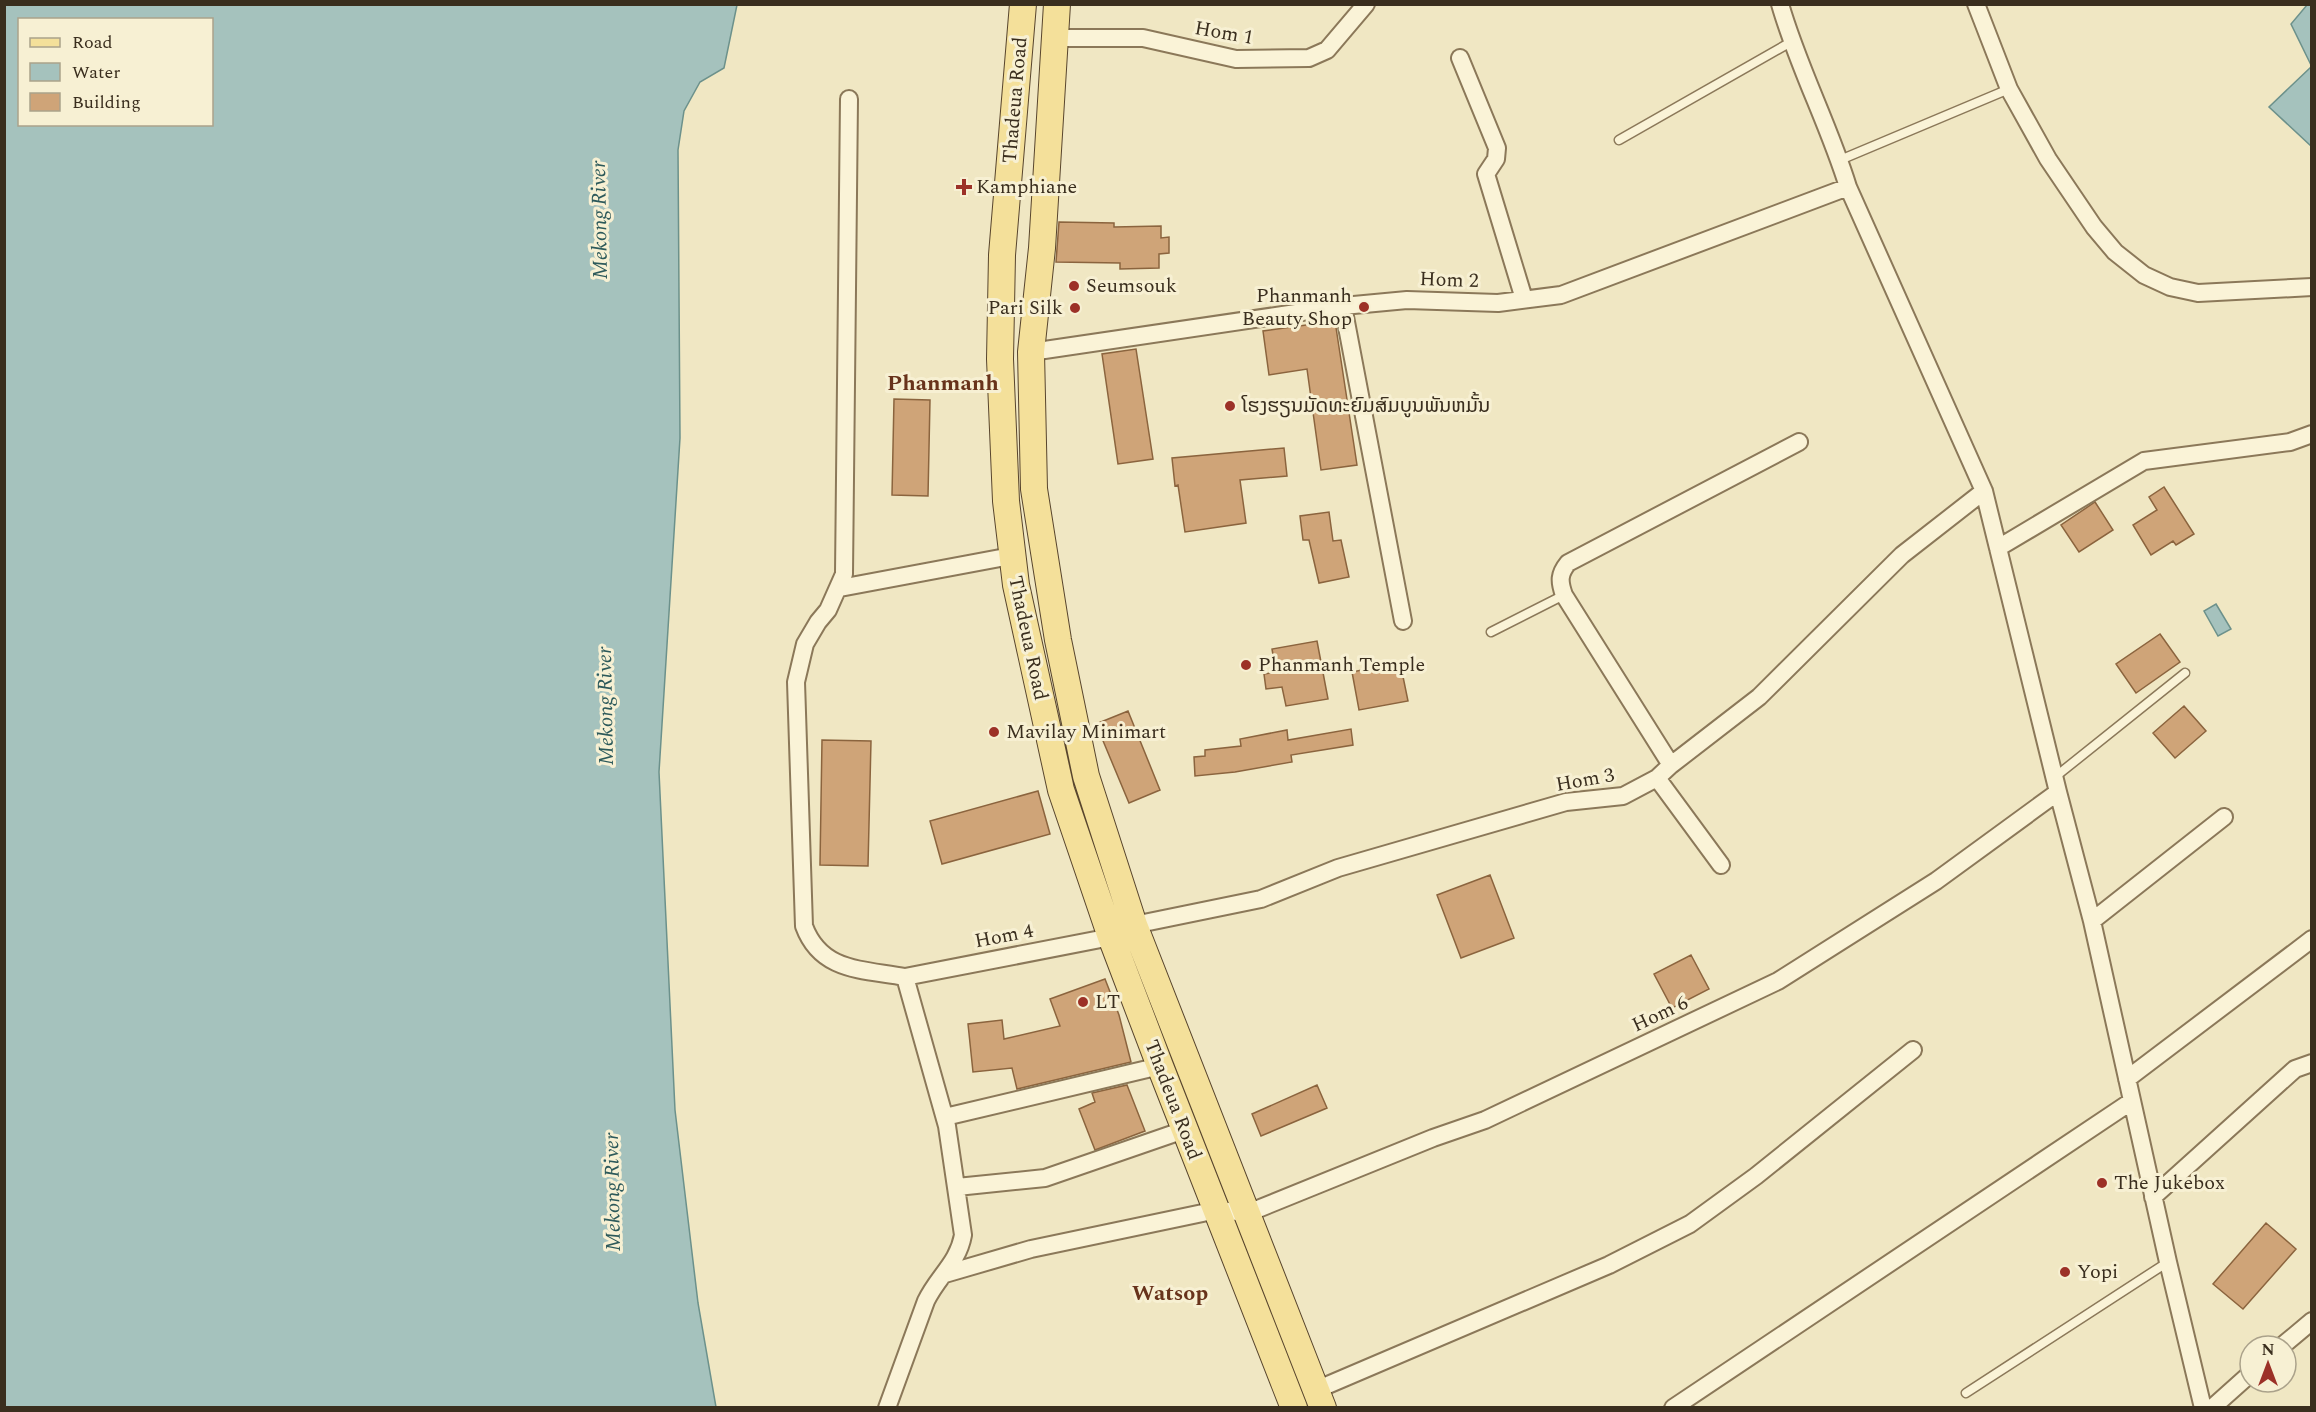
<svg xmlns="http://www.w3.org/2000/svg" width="2316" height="1412" font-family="Spectral,'Noto Sans Lao',serif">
	<rect width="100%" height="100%" fill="#f0e7c3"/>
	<!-- water -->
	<path fill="#a5c2bd" stroke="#6c918b" stroke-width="1.5" fill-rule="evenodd" d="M5,4L737,5L724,68L700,82L684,111L678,150L680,438L659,772L675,1110L698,1303L716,1407H5ZM20,20H212V124H20Z
		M2307,5H2311V65L2291,24Z
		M2311,67V146L2269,107Z
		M2216,604L2231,629L2218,636L2204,611Z"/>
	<!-- building -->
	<path fill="#cfa478" stroke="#8b643e" stroke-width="1.5" d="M1059,222L1114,223V227L1161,226V238L1169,237V253L1159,254V268L1120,269V263L1056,262Z
		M1335,321L1357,465L1321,470L1307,369L1269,375L1263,331Z
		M1136,349L1153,459L1118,464L1102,354Z
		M894,399L930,400L928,496L892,495Z
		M1284,448L1287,476L1240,480L1246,523L1185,532L1178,485L1175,486L1172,458Z
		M2164,487L2194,534L2176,545L2173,541L2151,555L2133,525L2157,510L2149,497Z
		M2095,502L2113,530L2079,552L2061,525Z
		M1329,512L1333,541L1341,540L1349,577L1319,583L1309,540H1303L1300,516Z
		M2160,634L2180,662L2136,693L2116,664Z
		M1317,641L1328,699L1286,706L1282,687L1266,689L1264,674L1276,672L1272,649Z
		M1400,662L1408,701L1359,710L1352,672Z
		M2184,706L2206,731L2175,758L2153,733Z
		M1128,711L1160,790L1129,803L1096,724Z
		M1351,729L1353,745L1291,755L1292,762L1235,772L1195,776L1194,757L1205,756V750L1241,746L1240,739L1287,730L1288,740Z
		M822,740L871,741L868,866L820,865Z
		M1038,791L1050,834L942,864L930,821Z
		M1490,875L1514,938L1461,958L1437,895Z
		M1691,955L1709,989L1672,1008L1654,974Z
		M1105,979L1119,1015L1131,1062L1017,1089L1012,1068L973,1072L968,1024L1002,1020L1004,1039L1060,1026L1050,999Z
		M1127,1085L1145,1131L1095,1150L1079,1109L1095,1102L1092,1093Z
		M1317,1085L1327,1108L1261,1136L1252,1114Z
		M2266,1223L2296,1249L2243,1309L2213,1284Z"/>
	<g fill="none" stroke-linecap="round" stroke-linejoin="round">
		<!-- service casing -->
		<g stroke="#8b7859" stroke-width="11">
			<path id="service" d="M1619,140L1791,42
				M1840,160L2009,89
				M1491,632L1564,595
				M2055,777L2185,673
				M1966,1393L2168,1262"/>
		</g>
		<!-- minor casing -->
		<g stroke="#8b7859" stroke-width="20">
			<path id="minor" d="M1780,4C1798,67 1829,125 1848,187L1984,491L2058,792L2092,921L2168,1262L2203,1408
				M1976,4L2009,89L2048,159L2094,227L2115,252L2144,275L2170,287L2198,293L2312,287
				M1053,38H1143L1236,59L1309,58L1327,50L1366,4
				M1460,58L1497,148L1496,159L1486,174L1524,299
				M849,99L844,574L828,610L818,622L805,644L796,682L804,926C821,972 862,969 905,977L947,1126L963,1235C958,1263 938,1276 926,1301L887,1408
				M1343,306L1403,621
				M1031,352L1343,306L1407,300L1498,303L1561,295L1848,187
				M1998,548L2144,461L2290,442L2312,434
				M840,588L1011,556
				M1671,765L1564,595C1559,581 1559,574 1568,563L1799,442
				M1657,778L1721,865
				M2092,921L2224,817
				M1134,925L1261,899L1338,868L1566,802L1623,796L1657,778L1671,765L1759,697L1902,555L1984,491
				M905,977L1111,937
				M2127,1079L2312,939
				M945,1117L1160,1066
				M957,1187L1045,1178L1184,1130
				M2153,1197L2295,1069L2312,1063
				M945,1274L1031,1249L1217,1210L1248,1213L1433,1138L1485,1120L1778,981L1936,881L2058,792
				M2282,1346L2312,1321
				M1316,1390L1609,1265L1690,1224L1756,1176L1913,1050
				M1673,1408L2132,1101
				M2212,1408L2250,1374"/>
		</g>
		<!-- primary casing -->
		<g stroke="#58452d" stroke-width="28">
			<path id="primary" d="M1023,4L1002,255L1000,359L1006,501L1016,585L1061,790L1111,937L1160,1066L1294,1408
				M1057,4L1042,248L1031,352L1034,489L1058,640L1086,776L1134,925L1323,1408"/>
		</g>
		<!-- service -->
		<use href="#service" stroke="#faf3d7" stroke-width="8"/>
		<!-- minor -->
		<use href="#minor" stroke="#faf3d7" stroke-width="16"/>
		<!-- primary -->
		<use href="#primary" stroke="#f4e09a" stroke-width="26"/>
	</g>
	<!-- markers -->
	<g fill="#9c3127" stroke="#f7f0d3" stroke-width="2">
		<path d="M961 178h6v6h6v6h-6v6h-6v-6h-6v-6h6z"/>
		<circle cx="1074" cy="286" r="6"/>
		<circle cx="1364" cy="307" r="6"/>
		<circle cx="1075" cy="308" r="6"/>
		<circle cx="1230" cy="406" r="6"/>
		<circle cx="1246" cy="665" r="6"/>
		<circle cx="994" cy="732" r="6"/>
		<circle cx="1083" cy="1002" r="6"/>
		<circle cx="2102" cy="1183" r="6"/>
		<circle cx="2065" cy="1272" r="6"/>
	</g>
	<g text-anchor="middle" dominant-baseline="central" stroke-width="6" stroke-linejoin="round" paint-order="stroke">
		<!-- street labels -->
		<g font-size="20" fill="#3a2e1e" stroke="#f7f0d3">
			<text transform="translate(1224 33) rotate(10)">Hom 1</text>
			<text transform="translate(1015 100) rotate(-85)">Thadeua Road</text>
			<text transform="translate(1449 280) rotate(2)">Hom 2</text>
			<text transform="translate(1028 638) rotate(78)">Thadeua Road</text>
			<text transform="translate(1585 780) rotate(-10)">Hom 3</text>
			<text transform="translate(1004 936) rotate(-11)">Hom 4</text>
			<text transform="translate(1660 1014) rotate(-25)">Hom 6</text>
			<text transform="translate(1173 1100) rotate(69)">Thadeua Road</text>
		</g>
		<!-- poi labels -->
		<g font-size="20" fill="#3a2e1e" stroke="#f7f0d3" text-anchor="start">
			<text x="976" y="187">Kamphiane</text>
			<text x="1086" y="286">Seumsouk</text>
			<text x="1352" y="296" text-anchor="end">Phanmanh<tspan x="1352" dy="23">Beauty Shop</tspan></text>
			<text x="1063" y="308" text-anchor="end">Pari Silk</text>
			<text x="1242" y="406">ໂຮງຮຽນມັດທະຍົມສົມບູນພັນຫມັ້ນ</text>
			<text x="1258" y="665">Phanmanh Temple</text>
			<text x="1006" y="732">Mavilay Minimart</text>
			<text x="1095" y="1002">LT</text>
			<text x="2114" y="1183">The Jukebox</text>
			<text x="2077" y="1272">Yopi</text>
		</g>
		<!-- water labels -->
		<g font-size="21" font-style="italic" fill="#2c595a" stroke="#f7f0d3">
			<text transform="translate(600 220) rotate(-91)">Mekong River</text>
			<text transform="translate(606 706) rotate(-91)">Mekong River</text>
			<text transform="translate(613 1192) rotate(-91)">Mekong River</text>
		</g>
		<!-- quarter labels -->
		<g font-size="22" font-weight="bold" fill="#68331b" stroke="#f7f0d3">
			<text x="943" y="383">Phanmanh</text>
			<text x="1170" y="1293">Watsop</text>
		</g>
	</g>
	<!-- border -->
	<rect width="2316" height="1412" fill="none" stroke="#3a2e1e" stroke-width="12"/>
	<!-- legend -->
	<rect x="18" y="18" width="195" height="108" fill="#f7f0d3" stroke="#aba28b" stroke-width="1.5"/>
	<rect x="30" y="38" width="30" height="9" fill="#f4e09a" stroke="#aba28b" stroke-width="1.5"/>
	<text x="72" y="48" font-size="18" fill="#3a2e1e">Road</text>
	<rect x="30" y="63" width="30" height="18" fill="#a5c2bd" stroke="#aba28b" stroke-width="1.5"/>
	<text x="72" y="78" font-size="18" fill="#3a2e1e">Water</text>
	<rect x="30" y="93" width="30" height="18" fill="#cfa478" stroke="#aba28b" stroke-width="1.5"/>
	<text x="72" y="108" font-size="18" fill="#3a2e1e">Building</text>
	<!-- north arrow -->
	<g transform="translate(2268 1364)"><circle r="28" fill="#f7f0d3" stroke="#aba28b" stroke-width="1.5"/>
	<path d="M0-4.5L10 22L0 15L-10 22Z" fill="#9c3127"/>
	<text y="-9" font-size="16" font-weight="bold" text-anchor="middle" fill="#3a2e1e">N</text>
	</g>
</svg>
